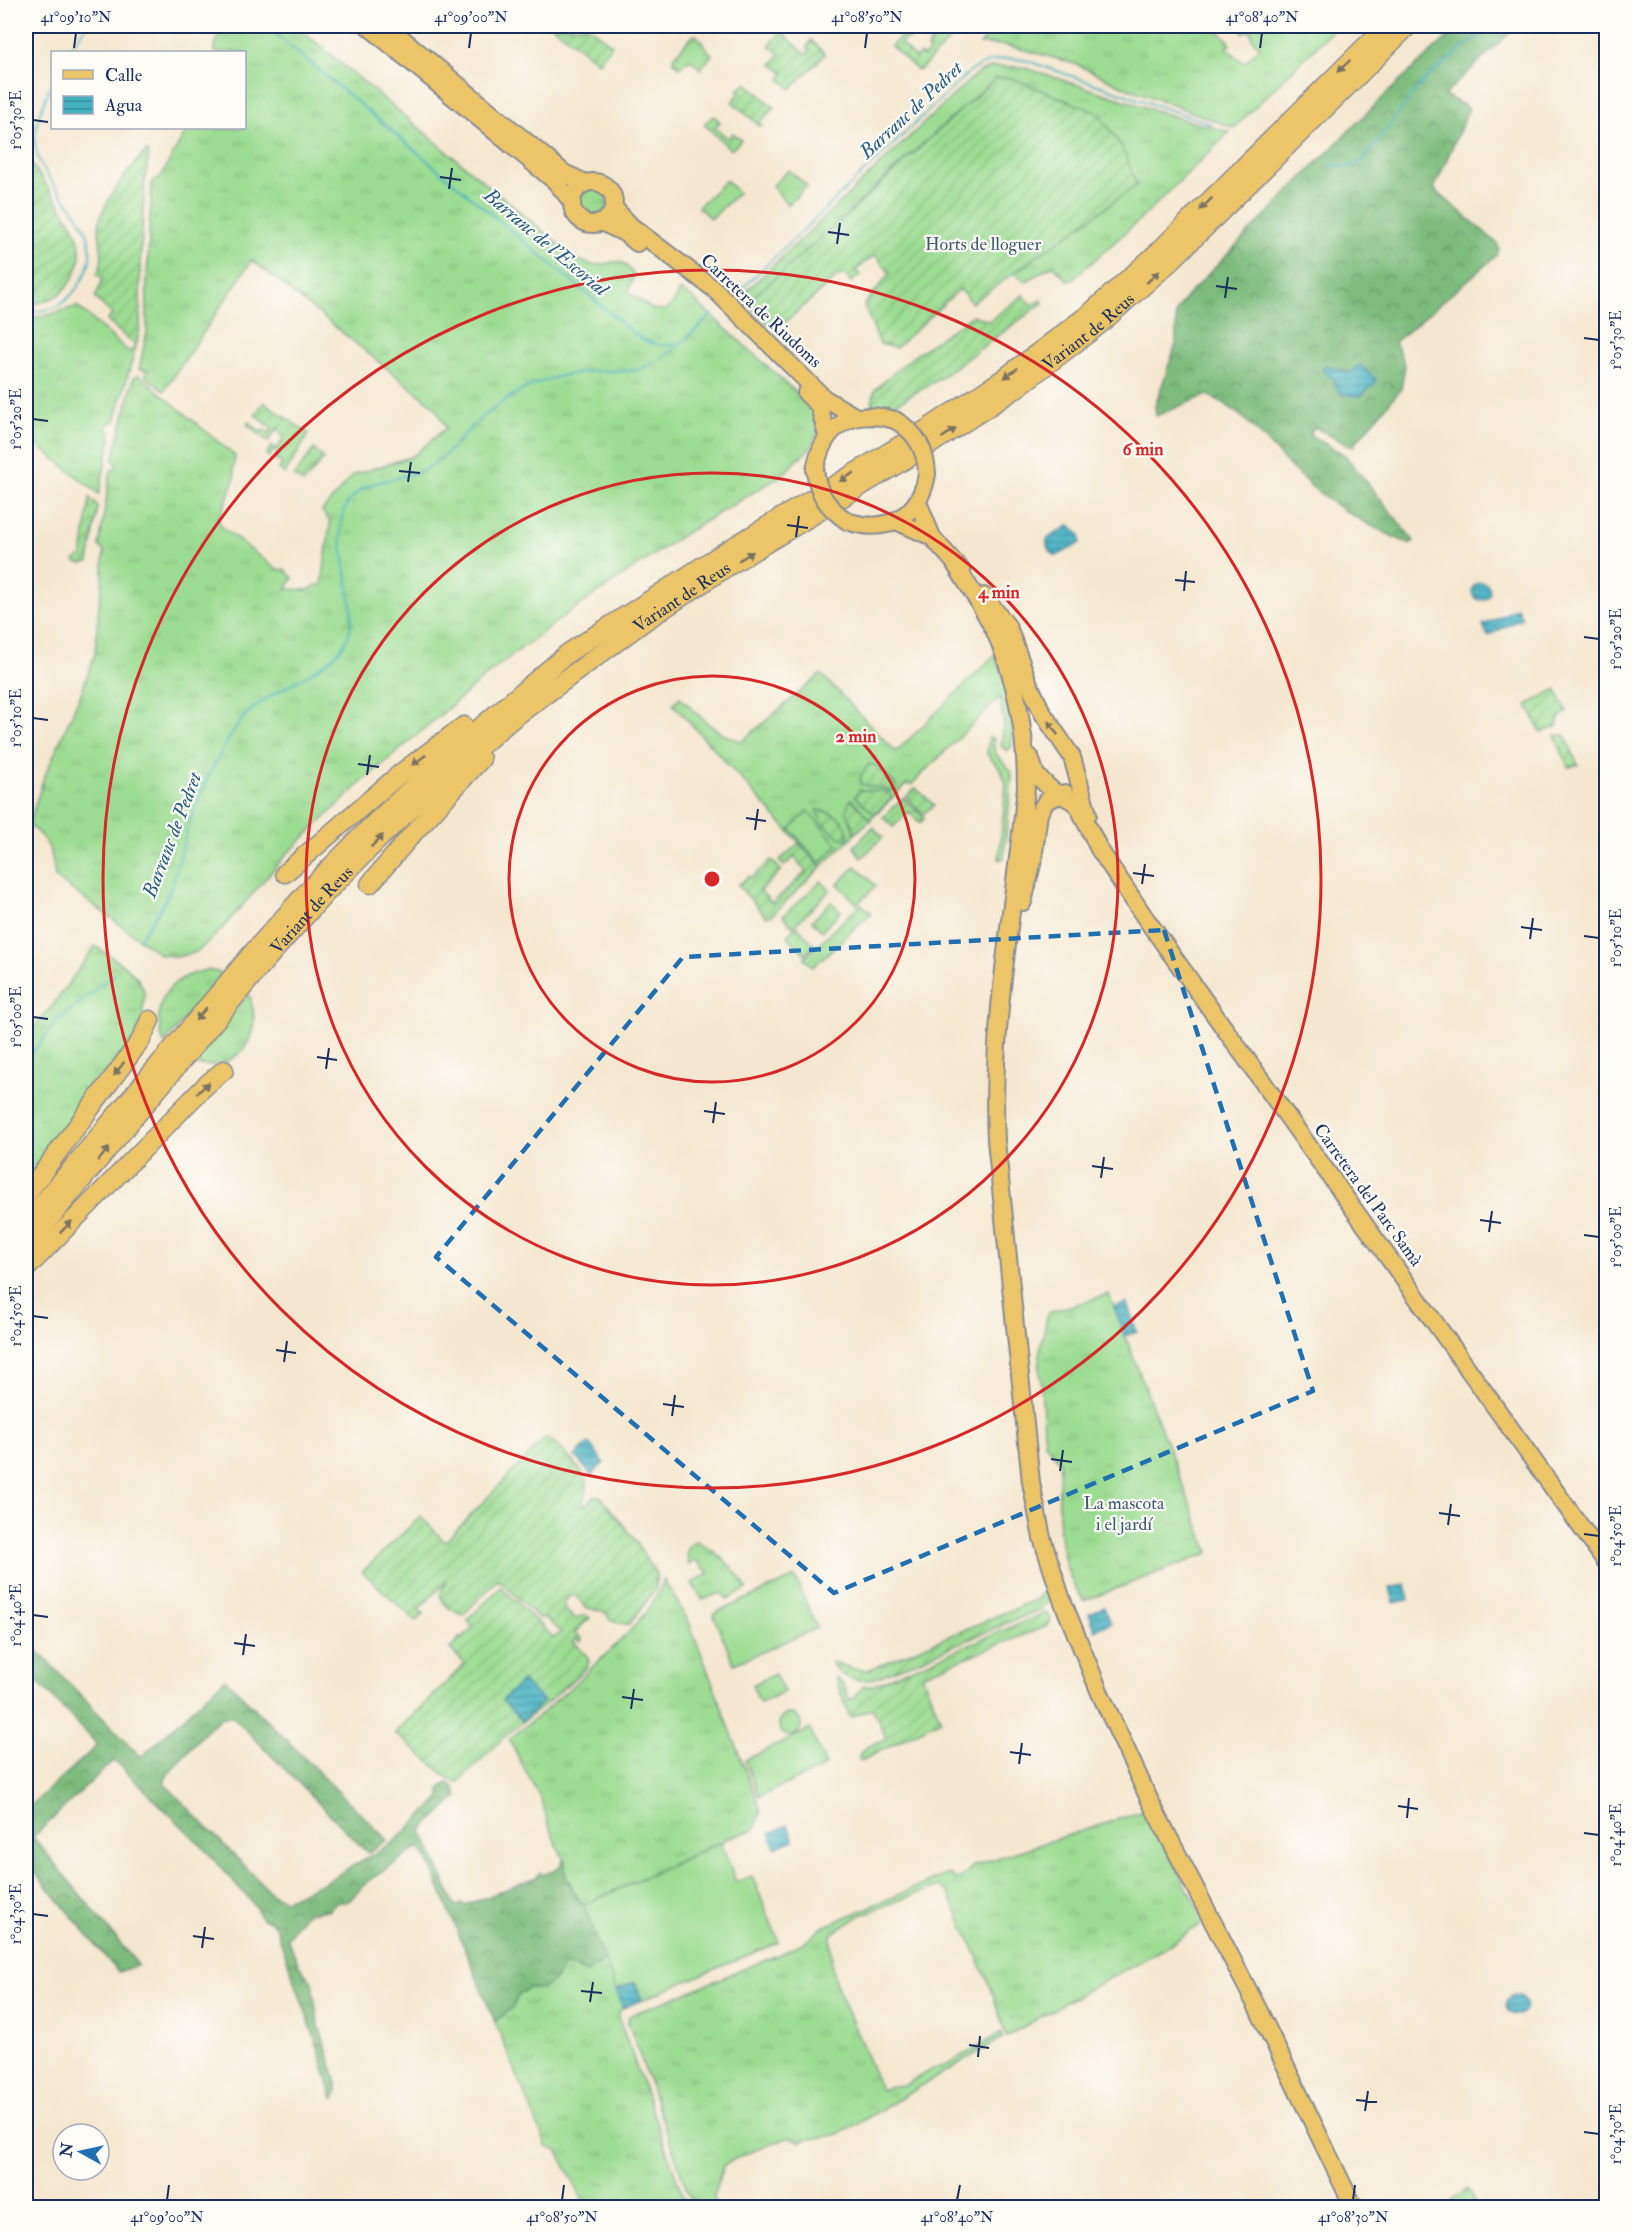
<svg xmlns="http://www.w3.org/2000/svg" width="1632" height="2233" font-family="'IM FELL Double Pica',serif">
	<defs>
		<pattern id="grass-tufts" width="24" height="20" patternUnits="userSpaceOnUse" patternTransform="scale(1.5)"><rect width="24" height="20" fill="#9cdc92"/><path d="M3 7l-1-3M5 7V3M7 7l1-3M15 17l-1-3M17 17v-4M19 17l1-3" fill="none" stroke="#86bd80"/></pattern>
		<pattern id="forest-crowns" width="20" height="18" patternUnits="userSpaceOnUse" patternTransform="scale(1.5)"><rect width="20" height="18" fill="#7dbc7c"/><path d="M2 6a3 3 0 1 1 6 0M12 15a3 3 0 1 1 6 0" fill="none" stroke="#669969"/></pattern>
		<pattern id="garden-furrows" width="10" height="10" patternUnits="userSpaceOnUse" patternTransform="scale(1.5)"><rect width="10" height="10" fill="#9cdc92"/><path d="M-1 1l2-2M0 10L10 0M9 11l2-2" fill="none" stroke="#86bd80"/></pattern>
		<pattern id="water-rules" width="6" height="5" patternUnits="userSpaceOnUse" patternTransform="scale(1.5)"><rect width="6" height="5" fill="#44b1c1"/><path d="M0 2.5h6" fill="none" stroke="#3890a0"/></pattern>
	</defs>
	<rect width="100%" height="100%" fill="#fdfcf7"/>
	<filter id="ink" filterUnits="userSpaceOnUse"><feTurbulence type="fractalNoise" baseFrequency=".0167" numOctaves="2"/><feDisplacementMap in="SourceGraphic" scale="12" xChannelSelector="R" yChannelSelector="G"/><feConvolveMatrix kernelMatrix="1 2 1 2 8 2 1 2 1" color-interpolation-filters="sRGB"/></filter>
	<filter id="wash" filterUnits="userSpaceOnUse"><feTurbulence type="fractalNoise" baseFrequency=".008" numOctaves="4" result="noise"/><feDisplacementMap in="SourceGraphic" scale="24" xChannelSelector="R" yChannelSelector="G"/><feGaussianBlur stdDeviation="1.35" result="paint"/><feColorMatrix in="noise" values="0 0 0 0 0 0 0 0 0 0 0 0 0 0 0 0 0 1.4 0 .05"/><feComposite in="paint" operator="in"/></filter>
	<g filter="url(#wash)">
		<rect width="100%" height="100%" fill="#f5e7cf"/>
		<!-- grass -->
		<path fill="url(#grass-tufts)" stroke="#5c8678" stroke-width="1.5" d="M225,26H296L578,260C583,262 589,264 593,265C613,266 618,252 634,275L628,292L652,309L666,310L674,302L680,290L691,297L812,407L818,430L812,446L781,476L689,531L571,611L494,669L363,781L286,855L221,930L197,952L180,956L161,955L55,877C52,850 50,842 29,825L43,780L80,696L95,654L99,603L102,588L104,551L99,546L111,470L116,468L117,465L113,460L134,377L139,375L235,456L233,470L235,476L224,507L219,515V522L223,528L276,569L285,570L293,578L286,589L308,590L317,585H322L330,524V521L322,511L353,475L413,456L446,428L435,407L252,260L164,391L145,376L148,370L139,369L147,333V279L152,181L160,178L188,128H244V52H214L218,36Z
			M998,26H1213L1229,41L1230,45L1227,48L1244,63L1260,47L1252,39V34L1249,30L1243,33L1241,26H1337L1234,128L1120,85L1076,64L1029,51L1005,45L980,44Z
			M696,35L712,55L700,69L690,59L680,67L673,61L674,57L691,37Z
			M993,67H1023L1188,121L1230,132L1147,213L1071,281L1067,280L1053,265L1025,282L1014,273L1137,184L996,78L873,189L818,243L744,305L739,298L743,294L958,91L979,72Z
			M789,170L807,186L788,205L772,186Z
			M579 203a14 14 0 1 1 28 0a14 14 0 1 1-28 0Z
			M77,306L129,352L136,346L115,421L109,423L106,427L110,432L111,438L99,494L37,445L33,448L35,455L26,470V319L52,314Z
			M995,655L1009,693L1012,746L1007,751L1001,746L1004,725L1000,697L911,785L908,783L821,867L673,704L680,697C699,716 716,735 742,741L821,674L896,752Z
			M989,737L994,739C991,760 1007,759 1012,775L1004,858L999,860L1006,783L1001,770L987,754Z
			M95,946C111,957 140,972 144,992C146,1001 141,1007 143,1016L134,1040L26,1182V1037L54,1004Z
			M207,970L223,973L164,1044C150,1005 165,978 207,970Z
			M249,994C265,1039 237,1073 190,1064Z
			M1109,1294L1209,1553L1084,1601C1054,1561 1058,1509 1060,1462L1045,1443L1039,1355L1048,1313Z
			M697,1541C723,1557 731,1563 747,1589L727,1599L722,1593L702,1599L692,1583L709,1573L695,1560L689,1565C686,1554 685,1547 697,1541Z
			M664,1580L690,1624L761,1811L754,1830L733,1836L584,1905L578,1901L570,1882L565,1876V1863L550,1829L542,1802L509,1739C537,1718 562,1696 587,1672C616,1645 649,1618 664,1580Z
			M1147,1810L1203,1919L1201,1924L1170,1945L1071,1999L1006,2037L991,1988L948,1892L940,1887L929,1889L861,1915L831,1935L832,1968L835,1981L881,2090L891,2086L905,2085L932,2069L941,2067L982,2045L1001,2032L1002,2038L847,2130L835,2135L804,2140L801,2142L790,2137L738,2157L723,2166L714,2194L715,2204L711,2207H693L628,2022L629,2016L785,1952L808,1940L820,1928L938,1878L948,1874L953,1876L955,1879L962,1877L973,1866Z
			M605,1960L623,2008L618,2013V2016L687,2207H586L558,2151L547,2147L495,2022L512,2008L518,1996L528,1988L556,1979L563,1966L575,1967L587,1973Z"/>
		<!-- forest -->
		<path fill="url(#forest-crowns)" stroke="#4c766d" stroke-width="1.5" d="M1460,26H1517L1444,95L1469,108L1434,189L1497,243L1499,249L1496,256L1395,342L1405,365L1401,389L1352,447L1314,427L1310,435L1345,455L1414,541L1409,544C1369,526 1332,507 1300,476C1268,447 1248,412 1207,395L1156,416L1155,406L1176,344V312L1187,296C1277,204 1364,111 1460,26Z
			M26,1639L141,1757L225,1679L387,1840L368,1853L233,1717C231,1717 224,1717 223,1717C210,1722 176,1766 165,1778V1784L273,1895L286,1900L327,1881L394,1842L441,1797L440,1788L448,1783L454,1787L458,1797L422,1830L455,1906L462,1904L464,1906L537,1877V1875L541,1873L542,1875C552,1871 559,1870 564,1859C565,1865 564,1870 565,1875C567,1880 579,1902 584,1905L605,1960L587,1973L575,1967L563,1966L556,1979L542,1989L528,1988L518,1996L512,2008L495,2022L433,1872L424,1853L417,1848L367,1882L349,1901L336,1903L329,1910L306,1913L287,1938L301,1969L312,1982L318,2022L337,2083V2093L333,2099L319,2050L276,1928L271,1922L262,1919L255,1906L200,1844L114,1760L33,1837L138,1965L118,1972L26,1861V1810L98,1745L26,1670Z"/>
		<!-- garden -->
		<path fill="url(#garden-furrows)" stroke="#5c8678" stroke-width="1.5" d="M552,26H588L612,45L599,63Z
			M927,26H951L958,31L920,70L916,69L891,46L906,32L911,37L909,39L906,38L901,44L915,58L920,54L924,57L930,50L927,48L933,38L924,29Z
			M782,32L806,54L810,51L807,47L811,40L825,54L791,89L780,79L784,73L772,64L780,54L769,45Z
			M996,78H1012L1098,113L1121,145L1137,185L972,303L960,289L896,348L880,344L864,305L890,273L875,255L855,271L860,275L851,282L844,274L836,278L775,331L746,303C832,231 913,153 996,78Z
			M746,83L774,107L760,122L762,125L760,126L732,102L740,93L737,91Z
			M714,116L720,122L715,128L728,138L733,133L741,140L731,150L704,124Z
			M147,150L149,153L145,180L140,265V328L136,346L107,321L112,314L95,298L103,278L97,275C107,255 98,245 99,225C100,205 133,164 147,150Z
			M26,158C36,169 44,182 53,195C72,224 92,246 72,279C60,299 48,301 26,306Z
			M1023,295L1032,305L1041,300L1043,303L940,378L894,405L871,406L875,390L889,377L915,355L973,315L989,321Z
			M264,402L309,434L285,474L279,469L282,463L274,460L278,452L274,450L269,457L266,454L272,446L277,449L284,438L278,428L268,442L247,424L249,422L261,432L264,430L269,433L272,428L255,415Z
			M314,449L324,459L303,483L294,476Z
			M90,498L98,506L89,562L82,564L76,562L75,560L82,556Z
			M1556,689L1567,712L1559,718L1557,727L1541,732L1527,705Z
			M1555,735H1565L1578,765L1568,767Z
			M869,764L875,765L897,786L895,791L860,784L861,775Z
			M916,788L934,805L923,814L906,797Z
			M860,790L889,792L891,799L874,814L855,796Z
			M903,798L925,818L920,823L909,812L893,827L883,817Z
			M851,799L871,820L855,833L846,810Z
			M817,810C833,812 851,821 847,839C838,840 817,819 817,810Z
			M873,827L883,837L861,858L854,847Z
			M799,843L821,867L772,915L766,917L738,885L749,876L751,878L771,860L781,870L760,891L772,903L806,872L794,857L784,866L779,861Z
			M545,1438C554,1440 583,1471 586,1480C588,1487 586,1497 582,1503L585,1506L595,1496H600L633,1537L656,1574V1588L629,1625L611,1621L606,1613L585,1607L575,1595L568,1597L564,1603L565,1610L576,1619L586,1615L590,1618L575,1632L582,1639L580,1642L576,1638L574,1642L587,1656L589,1662L586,1668L547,1703L505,1736L458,1783L452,1781L395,1733L465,1664L450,1649L460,1637L462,1639L473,1627L467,1620L501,1587L554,1638L561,1632L544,1617L540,1619L498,1579L463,1615C453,1611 442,1605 440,1594L447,1581L419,1609L423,1614L416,1621L362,1572L421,1516L445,1542Z
			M1047,1587L1052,1598L1041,1609L876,1678C859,1684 842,1678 832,1665L833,1662L854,1669L868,1670L1037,1599Z
			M1044,1613L1049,1615L1051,1621L1047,1626L922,1675L941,1720L861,1761L859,1759C861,1746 876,1744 886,1738L874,1711L871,1709L850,1717L835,1678C845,1683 846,1689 848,1698L853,1699L864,1686H871Z
			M1468,2189L1476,2207H1456L1453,2199Z"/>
		<!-- pitch -->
		<path fill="#9cdc92" stroke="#5c8678" stroke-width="1.5" d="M726,180L738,193L711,219L698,207Z
			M808,811L838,845L820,863L790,829Z
			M856,866L876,886L857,904L838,884Z
			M821,881L830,890L793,927L783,916Z
			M831,902L841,911L822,931L812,921Z
			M861,904L871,913L813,967L804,958Z
			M797,926L814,945L805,954L787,936Z
			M795,1577L817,1628L734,1664L713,1614Z
			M775,1674L784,1692L760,1703L752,1685Z
			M779 1725a11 11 0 1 1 22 0a11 11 0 1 1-22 0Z
			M810,1729L826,1766L759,1797L745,1760Z
			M721,1842L736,1882L752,1876L779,1942L642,2000L635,1982L616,1990L584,1905Z"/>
		<!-- water -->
		<path fill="url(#water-rules)" stroke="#307090" stroke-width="1.5" d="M1326,365L1348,373L1360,365L1376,379L1375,384L1359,397L1340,393L1333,379L1322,370Z
			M1070,525L1080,535V543L1057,556C1050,553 1045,546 1047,539Z
			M1472 591a9 9 0 1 1 18 0a9 9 0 1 1-18 0Z
			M1517,608L1522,618L1488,636L1483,625Z
			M1127,1303L1137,1332L1125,1336L1114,1307Z
			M589,1443L604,1463L591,1475L575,1456Z
			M1406,1584L1409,1600L1394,1603L1390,1588Z
			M1104,1607L1111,1623L1095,1630L1089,1613Z
			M522,1681L544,1701L522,1721L502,1700Z
			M788,1825L794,1840L775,1848L770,1833Z
			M635,1982L642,2000L623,2008L616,1990Z
			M1506 2005a10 10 0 1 1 20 0a10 10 0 1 1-20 0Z"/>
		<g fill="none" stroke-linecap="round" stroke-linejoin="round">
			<!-- stream -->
			<path stroke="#44b1c1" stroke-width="2" d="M266,26L640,338C653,344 662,347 676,344
				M67,52L86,26
				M1330,165C1343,167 1353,168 1364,160L1422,82L1490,26
				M737,293L966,75C984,60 1006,56 1028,61L1211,124
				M26,312C50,311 62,308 77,288C122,226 41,195 35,145C33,126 45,100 52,83
				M139,939C150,924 162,909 169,892C179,868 182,843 191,819C203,786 219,751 240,722C265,688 330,675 347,639C364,602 324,530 350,500C369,477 399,481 423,470C442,462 455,444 469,430C487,412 508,396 531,386C551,377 573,373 595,371C609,370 623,373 637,370C664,363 692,332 713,314
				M26,1062L55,1023L115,974"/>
		</g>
	</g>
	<g filter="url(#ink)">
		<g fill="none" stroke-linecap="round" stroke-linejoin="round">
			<!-- major casing -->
			<g stroke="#888b96" stroke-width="20">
				<path id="major" d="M368,26L556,182L572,202
					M387,26L564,173L586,183
					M572 203a21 21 0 1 1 42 0a21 21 0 1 1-42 0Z
					M613,207L631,226L714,289L825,399L856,417
					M602,222L626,234L637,243
					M806,393L819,406L827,436
					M815,470C823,425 851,408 895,420
					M918,502L932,537L962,571
					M847,521C887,535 920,516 927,474
					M896,521L932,537
					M955,564C970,589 988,614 999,641C1018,688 1026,736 1026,787C1015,904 990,1022 996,1140L1031,1482L1042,1538L1062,1600L1100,1693L1150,1801L1257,2007L1354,2208
					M984,596L1008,627L1029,684L1042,712L1072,757L1088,814
					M1030,757L1036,775L1053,791L1071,800L1078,806L1099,849L1144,916L1606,1562
					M1023,902L1033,860L1039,813L1046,801L1065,793"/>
			</g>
			<!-- highway casing -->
			<g stroke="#888b96" stroke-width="21">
				<g id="highway">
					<path d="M285,873L401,773L464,726"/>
					<path d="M370,884L409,838L481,759"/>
					<path d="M26,1195L141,1040L150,1020"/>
					<path d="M26,1223L254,951L312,886L369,828L435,766L568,653L718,556L924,431L1003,379L1089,314L1158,252L1386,26"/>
					<path id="s1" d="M26,1247L265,961L324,895L382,836L444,778L512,719L645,621L730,565L934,442L1014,390L1099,325L1169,263L1408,26"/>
					<path d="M26,1269L205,1086L224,1070"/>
				</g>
			</g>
			<!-- major -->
			<use href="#major" stroke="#edc569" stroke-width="16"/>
			<!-- highway -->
			<use href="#highway" stroke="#edc569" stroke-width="18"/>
			<!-- major-bridge casing -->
			<g stroke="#888b96" stroke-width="20" stroke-linecap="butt">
				<path id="major-bridge" d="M895,420C916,432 926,449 927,474
					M815,470C818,494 827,507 847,521"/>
			</g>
			<!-- major-bridge -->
			<use href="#major-bridge" stroke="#edc569" stroke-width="16"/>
		</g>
		<!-- one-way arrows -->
		<defs><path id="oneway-solid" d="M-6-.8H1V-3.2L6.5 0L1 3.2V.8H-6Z" transform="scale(1.5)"/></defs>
		<g fill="#797263">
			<use href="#oneway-solid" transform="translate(1344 66) rotate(136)"/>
			<use href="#oneway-solid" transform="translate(1206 204) rotate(135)"/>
			<use href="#oneway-solid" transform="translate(1153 277) rotate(-42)"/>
			<use href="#oneway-solid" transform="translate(1011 373) rotate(143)"/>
			<use href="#oneway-solid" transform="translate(949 433) rotate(-33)"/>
			<use href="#oneway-solid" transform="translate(847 477) rotate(149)"/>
			<use href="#oneway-solid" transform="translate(746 556) rotate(-31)"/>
			<use href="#oneway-solid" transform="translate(1053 728) rotate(-125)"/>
			<use href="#oneway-solid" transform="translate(419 760) rotate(144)"/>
			<use href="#oneway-solid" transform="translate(377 841) rotate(-45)"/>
			<use href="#oneway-solid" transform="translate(201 1014) rotate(130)"/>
			<use href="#oneway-solid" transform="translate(119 1069) rotate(127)"/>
			<use href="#oneway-solid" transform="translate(203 1088) rotate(-43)"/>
			<use href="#oneway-solid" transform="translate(104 1154) rotate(-50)"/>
			<use href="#oneway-solid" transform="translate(66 1227) rotate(-45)"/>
		</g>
	</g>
	<!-- marked area -->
	<path fill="none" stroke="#1f6fb2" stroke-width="4.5" stroke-dasharray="12 8" stroke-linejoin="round" d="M1164,930L1313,1391L834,1593L436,1257L683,957Z"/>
	<!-- ticks -->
	<path fill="none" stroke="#1b2f5e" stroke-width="2" d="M74,48L76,33M469,48L471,33M865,48L867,33M1260,48L1262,33M33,120L48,122M440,177L461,180M449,189L452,168M828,232L849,235M837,244L840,223M1216,286L1237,289M1225,298L1228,277M1584,338L1599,340M33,419L48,421M399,471L420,473M408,482L411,462M787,525L808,528M796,537L799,516M1175,580L1195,582M1184,591L1186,571M1584,637L1599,639M33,718L48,720M358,764L379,767M367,775L370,755M746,818L766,821M755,830L758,809M1133,873L1154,876M1142,884L1145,864M1521,927L1542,930M1584,936L1599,938M1530,939L1533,918M33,1017L48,1019M317,1057L337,1060M326,1069L329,1048M704,1111L725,1114M713,1123L716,1102M1092,1166L1113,1169M1101,1178L1104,1157M1480,1220L1501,1223M1489,1232L1492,1211M1584,1235L1599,1237M33,1316L48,1318M276,1350L296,1353M284,1362L287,1341M663,1404L684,1407M672,1416L675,1395M1051,1459L1072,1462M1060,1471L1063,1450M1439,1513L1460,1516M1448,1525L1451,1504M1584,1534L1599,1536M33,1615L48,1617M234,1643L255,1646M243,1655L246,1634M622,1697L643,1700M631,1709L634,1689M1010,1752L1031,1755M1019,1764L1022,1743M1398,1806L1418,1809M1407,1818L1409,1798M1584,1833L1599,1835M33,1914L48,1916M193,1936L214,1939M202,1948L205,1927M581,1991L602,1993M590,2002L593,1982M969,2045L989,2048M978,2057L980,2036M1356,2100L1377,2102M1365,2111L1368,2091M1584,2132L1599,2134M167,2200L169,2185M562,2200L564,2185M957,2200L960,2185M1353,2200L1355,2185"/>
	<!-- distance rings -->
	<g fill="none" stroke="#d62828" stroke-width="3">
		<circle cx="712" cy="879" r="203"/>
		<circle cx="712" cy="879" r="406"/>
		<circle cx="712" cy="879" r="609"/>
	</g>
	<g text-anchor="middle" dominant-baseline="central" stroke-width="4.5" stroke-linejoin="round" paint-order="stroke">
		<!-- park labels -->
		<g font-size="18" fill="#3b5a6b" stroke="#fdfcf7">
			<text x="983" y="244">Horts de lloguer</text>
			<text x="1124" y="1503">La mascota<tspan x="1124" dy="21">i el jardí</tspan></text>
		</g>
		<!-- street labels -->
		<g font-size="18" fill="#1b2f5e" stroke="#fdfcf7">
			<text transform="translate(761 311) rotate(43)">Carretera de Riudoms</text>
			<text stroke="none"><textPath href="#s1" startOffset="1414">Variant de Reus</textPath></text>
			<text stroke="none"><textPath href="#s1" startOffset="928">Variant de Reus</textPath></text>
			<text stroke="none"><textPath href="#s1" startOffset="442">Variant de Reus</textPath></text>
			<text transform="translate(1368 1195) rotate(54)">Carretera del Parc Samà</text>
		</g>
		<!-- water labels -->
		<g font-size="20" font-style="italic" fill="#295c81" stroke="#fdfcf7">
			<text transform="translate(911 110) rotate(-43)">Barranc de Pedret</text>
			<text transform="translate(546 242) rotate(40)">Barranc de l'Escorial</text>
			<text transform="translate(172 835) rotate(-69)">Barranc de Pedret</text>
		</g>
	</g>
	<circle cx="712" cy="879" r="9" fill="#d62828" stroke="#fdfcf7" stroke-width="3"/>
	<g font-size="18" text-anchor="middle" font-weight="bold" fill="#d62828" stroke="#fdfcf7" stroke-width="4.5" stroke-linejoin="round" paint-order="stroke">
		<text x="1143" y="455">6 min</text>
		<text x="999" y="598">4 min</text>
		<text x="856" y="742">2 min</text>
	</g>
	<!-- margin -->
	<rect width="1632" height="2233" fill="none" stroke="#fdfcf7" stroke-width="66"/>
	<!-- legend -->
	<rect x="51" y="51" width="195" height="78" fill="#fdfcf7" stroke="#a3aaba" stroke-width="1.5"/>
	<rect x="63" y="70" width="30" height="9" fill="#edc569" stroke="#a3aaba" stroke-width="1.5"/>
	<text x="105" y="81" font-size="18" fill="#1b2f5e">Calle</text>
	<rect x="63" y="96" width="30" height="18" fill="url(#water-rules)" stroke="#a3aaba" stroke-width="1.5"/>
	<text x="105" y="111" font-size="18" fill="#1b2f5e">Agua</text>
	<!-- north arrow -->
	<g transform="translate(81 2152) rotate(278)"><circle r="28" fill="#fdfcf7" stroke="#a3aaba" stroke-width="1.5"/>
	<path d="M0-4.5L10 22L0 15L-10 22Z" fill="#1f6fb2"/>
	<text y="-9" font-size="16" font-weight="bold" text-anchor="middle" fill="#1b2f5e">N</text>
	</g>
	<rect x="33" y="33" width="1566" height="2167" fill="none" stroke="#1b2f5e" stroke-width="2"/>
	<g font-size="15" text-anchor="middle" fill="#1b2f5e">
		<text x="76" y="22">41°09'10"N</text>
		<text x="471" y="22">41°09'00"N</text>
		<text x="867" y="22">41°08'50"N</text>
		<text x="1262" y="22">41°08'40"N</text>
		<text transform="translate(16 120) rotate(-90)" y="5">1°05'30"E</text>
		<text transform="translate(1616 340) rotate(-90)" y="5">1°05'30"E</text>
		<text transform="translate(16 419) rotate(-90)" y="5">1°05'20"E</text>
		<text transform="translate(1616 639) rotate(-90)" y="5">1°05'20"E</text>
		<text transform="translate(16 718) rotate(-90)" y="5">1°05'10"E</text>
		<text transform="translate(1616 938) rotate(-90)" y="5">1°05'10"E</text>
		<text transform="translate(16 1017) rotate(-90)" y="5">1°05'00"E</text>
		<text transform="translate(1616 1237) rotate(-90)" y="5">1°05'00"E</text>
		<text transform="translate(16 1316) rotate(-90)" y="5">1°04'50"E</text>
		<text transform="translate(1616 1536) rotate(-90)" y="5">1°04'50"E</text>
		<text transform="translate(16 1615) rotate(-90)" y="5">1°04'40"E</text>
		<text transform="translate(1616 1835) rotate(-90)" y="5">1°04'40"E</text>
		<text transform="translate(16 1914) rotate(-90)" y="5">1°04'30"E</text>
		<text transform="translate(1616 2134) rotate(-90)" y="5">1°04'30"E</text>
		<text x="167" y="2222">41°09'00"N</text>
		<text x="562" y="2222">41°08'50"N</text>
		<text x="957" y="2222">41°08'40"N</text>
		<text x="1353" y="2222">41°08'30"N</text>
	</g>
</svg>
